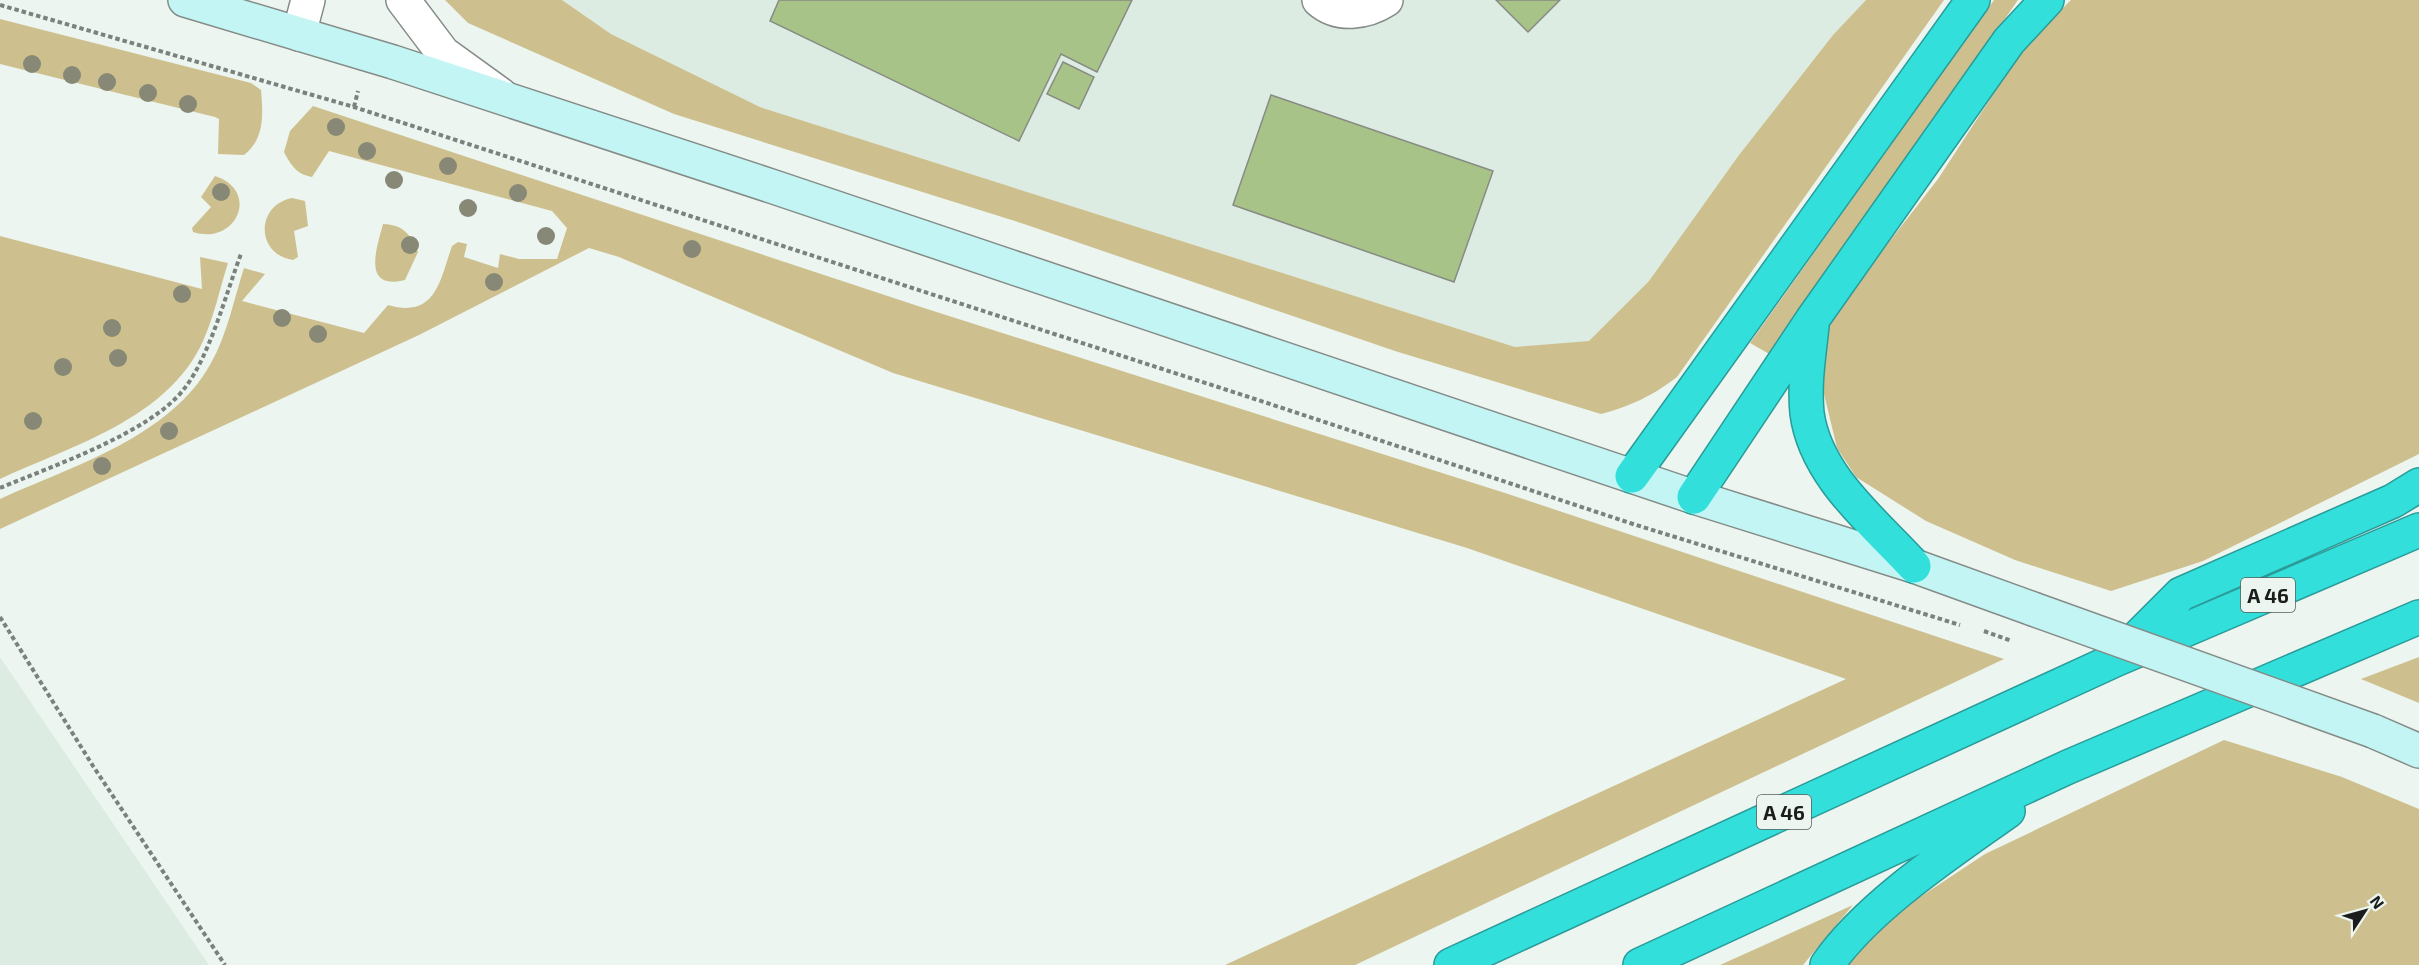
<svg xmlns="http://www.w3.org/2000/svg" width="2419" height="965" font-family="'Exo 2',sans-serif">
	<rect width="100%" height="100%" fill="#ecf5f0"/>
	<!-- built -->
	<path fill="#dcece2" d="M562,0H1866L1833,35L1739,155L1649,281L1589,342L1515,347L760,107L611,34Z
		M0,657L209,965H0Z"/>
	<!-- green -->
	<path fill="#cdc08e" d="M445,0H562L611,34L760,107L1515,347L1589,341L1649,281L1739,155L1833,35L1866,0H1944L1677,377C1652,396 1631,406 1601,414L1395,351L1024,224L674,114L468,23Z
		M1994,0H2018L1771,355L1750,343Z
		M2071,0H2419V454L2203,561L2111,591L2015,560L1926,521L1856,477L1837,448L1823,390L1827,330L1861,278L1938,179L2024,47Z
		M0,19L251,83L261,90C263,114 265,139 244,155L218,154L219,119L215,117L0,64Z
		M313,106L924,308L1505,493L2004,659L1355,965H1225L1846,679L1467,548L893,373L619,257L589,248L419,335L0,529V499C72,466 171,437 211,363C227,335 234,299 244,268L265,274L242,301L364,333L388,305C436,319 440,280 452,246L458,242L467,244L464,257L498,268L500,254L519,259H557L567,228L552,211L329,151L312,177C296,174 291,165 284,152L290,131Z
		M215,176C261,191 236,246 193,232L192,228L211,207L201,197Z
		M292,198L305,201L308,226L294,231L298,257L293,260C255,254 256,205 292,198Z
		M383,224C404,225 410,234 418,252L405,280C361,291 377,247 383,224Z
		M0,236L202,289L200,257L228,263C220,288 214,317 203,341C168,419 71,446 0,479Z
		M2419,657V703L2361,679Z
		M2224,740L2342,777L2419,809V965H1846L1899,911L1985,854Z
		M1853,905L1803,965H1720Z"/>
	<!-- building -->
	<path fill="#a8c387" stroke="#888b84" stroke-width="1.5" d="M779,0H1132L1097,72L1061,54L1019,141L770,21Z
		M1496,0H1560L1528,32Z
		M1063,62L1094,77L1079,109L1047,94Z
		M1271,95L1493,171L1454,282L1233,205Z"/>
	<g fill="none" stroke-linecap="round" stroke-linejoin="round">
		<!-- street casing -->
		<g stroke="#858c88" stroke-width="36">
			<path id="street" d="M403,0L443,53L501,95
				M1319,0C1338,17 1366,13 1386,0
				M299,34L308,0"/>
		</g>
		<!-- secondary casing -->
		<g stroke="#858c88" stroke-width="36">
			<path id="secondary" d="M185,0L393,62L774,187L1694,497L1914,566L2033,609
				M2373,731L2419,751"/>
		</g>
		<!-- highway casing -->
		<g stroke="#2a9b98" stroke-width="36">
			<path id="highway" d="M1812,326C1809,355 1804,384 1807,413C1815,476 1874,522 1914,566
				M1632,476L1973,0
				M1694,497L1812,320L2009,41L2047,0
				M2128,647L2181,594L2393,501L2419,485
				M1451,965L2117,659L2419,530
				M1640,965L2068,767L2419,617
				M1827,965C1868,906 1949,853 2008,811"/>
		</g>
		<!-- path -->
		<path stroke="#7b817d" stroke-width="4" stroke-dasharray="4.5 3" stroke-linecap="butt" d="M0,5L354,107L1258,400L1633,524L1960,625
			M354,107L358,91
			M0,488C52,466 150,433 184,389C210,356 226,293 241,254
			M0,617L93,766L225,965"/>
		<!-- street -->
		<use href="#street" stroke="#fff" stroke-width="33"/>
		<!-- secondary -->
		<use href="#secondary" stroke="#c2f5f4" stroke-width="33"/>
		<!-- highway -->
		<use href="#highway" stroke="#32dfdb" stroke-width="33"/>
		<!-- secondary-bridge casing -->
		<g stroke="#858c88" stroke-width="36" stroke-linecap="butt">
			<path id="secondary-bridge" d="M2033,609L2373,731"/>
		</g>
		<!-- path-bridge -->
		<path stroke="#7b817d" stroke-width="4" stroke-dasharray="4.5 3" stroke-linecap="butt" d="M1984,631L2012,641"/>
		<!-- secondary-bridge -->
		<use href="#secondary-bridge" stroke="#c2f5f4" stroke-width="33"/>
	</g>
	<!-- trees -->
	<g fill="#878875">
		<circle cx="32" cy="64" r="9"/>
		<circle cx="72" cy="75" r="9"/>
		<circle cx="107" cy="82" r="9"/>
		<circle cx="148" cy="93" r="9"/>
		<circle cx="188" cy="104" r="9"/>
		<circle cx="336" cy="127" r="9"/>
		<circle cx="367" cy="151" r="9"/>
		<circle cx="448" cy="166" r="9"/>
		<circle cx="394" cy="180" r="9"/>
		<circle cx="221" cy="192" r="9"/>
		<circle cx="518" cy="193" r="9"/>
		<circle cx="468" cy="208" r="9"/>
		<circle cx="546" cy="236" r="9"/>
		<circle cx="410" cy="245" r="9"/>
		<circle cx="692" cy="249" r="9"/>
		<circle cx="494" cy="282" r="9"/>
		<circle cx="182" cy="294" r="9"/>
		<circle cx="282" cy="318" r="9"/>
		<circle cx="112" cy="328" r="9"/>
		<circle cx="318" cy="334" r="9"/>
		<circle cx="118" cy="358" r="9"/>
		<circle cx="63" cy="367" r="9"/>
		<circle cx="33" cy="421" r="9"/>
		<circle cx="169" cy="431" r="9"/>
		<circle cx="102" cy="466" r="9"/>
	</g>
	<g text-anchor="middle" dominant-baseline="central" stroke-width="4.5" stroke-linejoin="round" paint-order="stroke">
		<!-- shield labels -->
		<g fill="#ecf5f0" stroke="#595e5b" stroke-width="1.5">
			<rect x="2241" y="578" width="54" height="34" rx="4.5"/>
			<rect x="1757" y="795" width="54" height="34" rx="4.5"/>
		</g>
		<g font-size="20" font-weight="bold" fill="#1a1d1b">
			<text x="2268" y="595">A 46</text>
			<text x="1784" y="812">A 46</text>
		</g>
	</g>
	<!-- north arrow -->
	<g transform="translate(2365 911) rotate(54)" stroke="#ecf5f0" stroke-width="4.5" paint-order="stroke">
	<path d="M0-4.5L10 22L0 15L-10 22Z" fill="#1a1d1b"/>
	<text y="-9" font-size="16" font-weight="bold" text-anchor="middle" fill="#1a1d1b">N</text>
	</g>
</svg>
